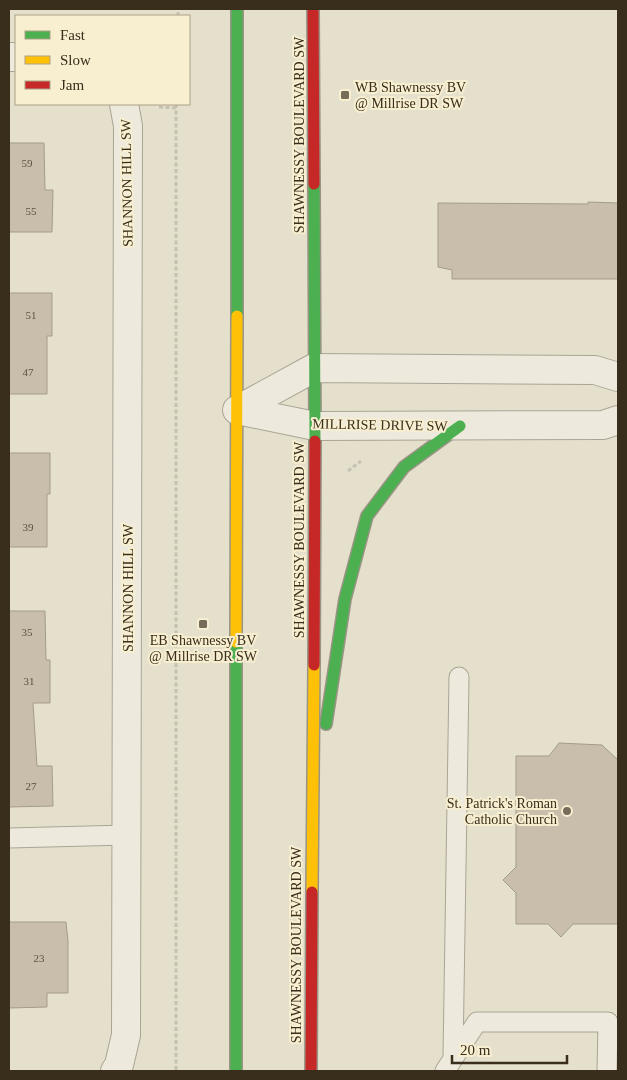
<svg xmlns="http://www.w3.org/2000/svg" width="627" height="1080" font-family="Georgia,serif">
	<rect width="100%" height="100%" fill="#e5e0cb"/>
	<!-- building -->
	<path fill="#c9beac" stroke="#a59b8a" d="M9,143H44L45,190H53L52,232H9Z
		M588,202L618,203V279H452V270L438,267V203L588,204Z
		M9,293H52V336H47V394H9Z
		M9,453H50V494H47V547H9Z
		M9,611H45L46,660H50V703H33L37,766H52L53,806L9,807Z
		M559,743L602,745L618,760V924H573L561,937L548,924H516V893L503,880L516,867V756H549Z
		M9,922H66L68,941V993H47V1007L9,1008Z"/>
	<g fill="none" stroke-linecap="round" stroke-linejoin="round">
		<!-- lane casing -->
		<g stroke="#aaa495" stroke-width="21">
			<path id="lane" d="M9,838L127,835
				M453,1057L459,677
				M445,1071L477,1022H608L607,1071"/>
		</g>
		<!-- street casing -->
		<g stroke="#aaa495" stroke-width="30">
			<path id="street" d="M9,57H16
				M237,410L314,368L595,370L618,377
				M237,410L315,426L603,425L618,420
				M115,1071L119,1065L126,1035L128,126L124,104"/>
		</g>
		<!-- fast casing -->
		<g stroke="#999485" stroke-width="14">
			<path id="fast" d="M314,184L315,441
				M237,316V9
				M326,724L345,599L367,516L404,467L460,426
				M236,1071V642"/>
		</g>
		<!-- slow casing -->
		<g stroke="#999485" stroke-width="14">
			<path id="slow" d="M236,642L237,316
				M312,892L314,665"/>
		</g>
		<!-- jam casing -->
		<g stroke="#999485" stroke-width="14">
			<path id="jam" d="M313,9L314,184
				M314,665L315,441
				M311,1071L312,892"/>
		</g>
		<!-- path -->
		<path stroke="#c5c1b4" stroke-width="3" stroke-dasharray="4 2.5" stroke-linecap="butt" d="M178,16V9
			M176,104V1071
			M159,107L176,108
			M348,471L361,461"/>
		<!-- lane -->
		<use href="#lane" stroke="#ede9dd" stroke-width="19"/>
		<!-- street -->
		<use href="#street" stroke="#ede9dd" stroke-width="28"/>
		<!-- fast -->
		<use href="#fast" stroke="#4caf50" stroke-width="11"/>
		<!-- slow -->
		<use href="#slow" stroke="#ffc107" stroke-width="11"/>
		<!-- jam -->
		<use href="#jam" stroke="#c62828" stroke-width="11"/>
	</g>
	<!-- markers -->
	<g fill="#756c59" stroke="#f7efd0" stroke-width="2">
		<rect x="340" y="90" width="10" height="10" rx="2.5"/>
		<rect x="198" y="619" width="10" height="10" rx="2.5"/>
		<circle cx="567" cy="811" r="5"/>
	</g>
	<g text-anchor="middle" dominant-baseline="central" stroke-width="4" stroke-linejoin="round" paint-order="stroke">
		<!-- number labels -->
		<g font-size="11" fill="#5d5140">
			<text x="27" y="163">59</text>
			<text x="31" y="211">55</text>
			<text x="31" y="315">51</text>
			<text x="28" y="372">47</text>
			<text x="28" y="527">39</text>
			<text x="27" y="632">35</text>
			<text x="29" y="681">31</text>
			<text x="31" y="786">27</text>
			<text x="39" y="958">23</text>
		</g>
		<!-- poi labels -->
		<g font-size="14" fill="#392d1c" stroke="#f7efd0" text-anchor="start">
			<text x="355" y="87">WB Shawnessy BV<tspan x="355" dy="16">@ Millrise DR SW</tspan></text>
			<text x="203" y="640" text-anchor="middle">EB Shawnessy BV<tspan x="203" dy="16">@ Millrise DR SW</tspan></text>
			<text x="557" y="803" text-anchor="end">St. Patrick's Roman<tspan x="557" dy="16">Catholic Church</tspan></text>
		</g>
		<!-- street labels -->
		<g font-size="14" fill="#392d1c" stroke="#f7efd0">
			<text transform="translate(299 135) rotate(-90)">SHAWNESSY BOULEVARD SW</text>
			<text transform="translate(127 183) rotate(-91)">SHANNON HILL SW</text>
			<text transform="translate(380 425) rotate(1)">MILLRISE DRIVE SW</text>
			<text transform="translate(299 540) rotate(-90)">SHAWNESSY BOULEVARD SW</text>
			<text transform="translate(128 588) rotate(-90)">SHANNON HILL SW</text>
			<text transform="translate(296 945) rotate(-90)">SHAWNESSY BOULEVARD SW</text>
		</g>
	</g>
	<!-- border -->
	<rect width="627" height="1080" fill="none" stroke="#392d1c" stroke-width="20"/>
	<!-- legend -->
	<rect x="15" y="15" width="175" height="90" fill="#f7efd0" stroke="#aba188"/>
	<rect x="25" y="31" width="25" height="8" fill="#4caf50" stroke="#aba188"/>
	<text x="60" y="40" font-size="15" fill="#392d1c">Fast</text>
	<rect x="25" y="56" width="25" height="8" fill="#ffc107" stroke="#aba188"/>
	<text x="60" y="65" font-size="15" fill="#392d1c">Slow</text>
	<rect x="25" y="81" width="25" height="8" fill="#c62828" stroke="#aba188"/>
	<text x="60" y="90" font-size="15" fill="#392d1c">Jam</text>
	<!-- scale -->
	<path d="M452 1055v8h115v-8" fill="none" stroke="#392d1c" stroke-width="2.5"/>
	<text x="460" y="1055" font-size="15" fill="#392d1c" stroke="#f7efd0" stroke-width="4" paint-order="stroke">20 m</text>
</svg>
